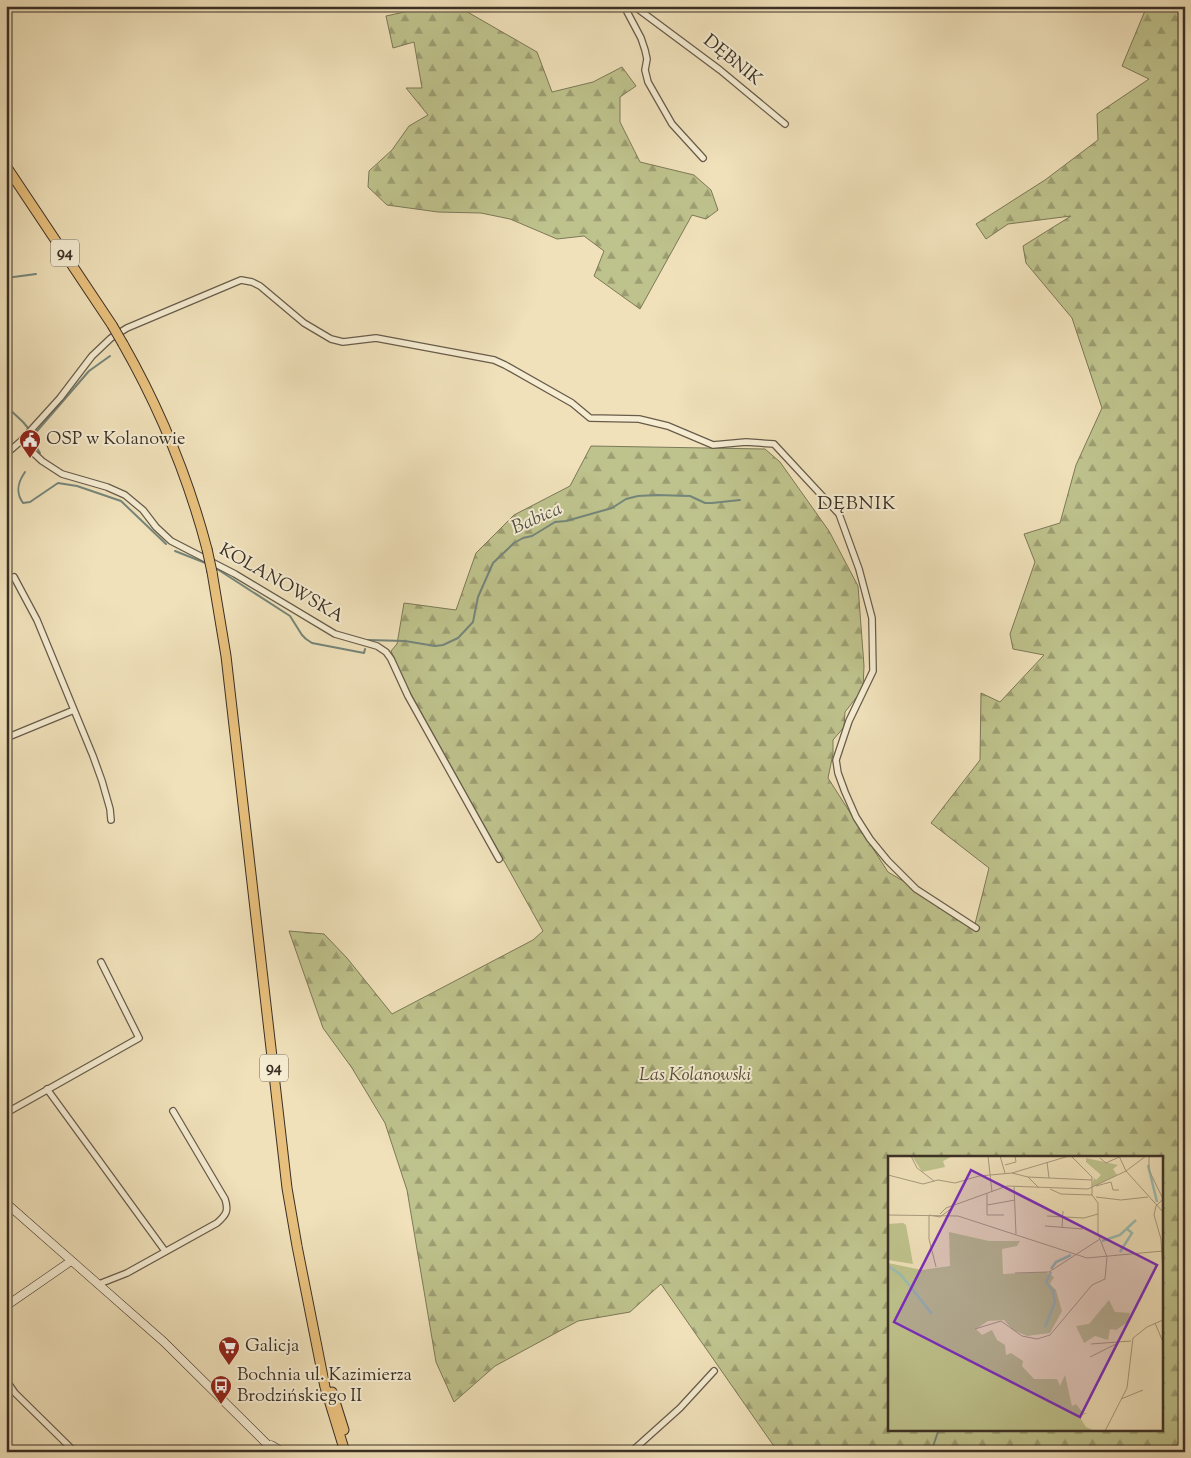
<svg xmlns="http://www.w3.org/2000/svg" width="1191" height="1458" font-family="'Sorts Mill Goudy',serif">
	<defs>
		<pattern id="forest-firs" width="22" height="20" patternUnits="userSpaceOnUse" patternTransform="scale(1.25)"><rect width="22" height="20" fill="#bec28c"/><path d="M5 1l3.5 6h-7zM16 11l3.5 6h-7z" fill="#9c9e72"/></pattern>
	</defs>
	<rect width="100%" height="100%" fill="#f0e1ba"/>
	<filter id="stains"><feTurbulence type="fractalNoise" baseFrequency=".004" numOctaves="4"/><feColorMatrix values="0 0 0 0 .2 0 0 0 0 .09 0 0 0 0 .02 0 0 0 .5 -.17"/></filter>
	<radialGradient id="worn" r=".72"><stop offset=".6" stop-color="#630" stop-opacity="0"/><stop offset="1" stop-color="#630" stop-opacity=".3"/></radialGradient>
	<!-- forest -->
	<path fill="url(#forest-firs)" stroke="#7c7958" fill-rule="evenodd" d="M432,6H457L537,52L552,92L593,82L622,67L636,86L620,97V122L640,162L694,175L711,190L718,210L706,219L692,215L640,309L594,276L604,251L584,236L557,239L510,219L481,213L438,212L387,205L368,187L369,171L392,150L409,126L428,115L406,88H422L414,42L393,48L386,16Z
		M1147,6L1185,7V1452H778L661,1284L630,1312L578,1321L495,1366L454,1402L436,1362L407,1190L385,1123L352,1068L323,1028L289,931L324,934L347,958L392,1014L533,940L543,931L402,678L391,651L397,644L404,603L456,610L476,553L514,515L570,486L591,446L765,449L780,462L829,531L858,586L864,666L863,689L845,712L844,727L833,740V754L828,778L888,872L975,924L989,868L931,823L980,760L981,693L1000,702L1044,655L1013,649L1010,634L1035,562L1024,534L1060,523L1076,465L1102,408L1072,318L1026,263L1023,246L1071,216L1008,224L986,239L976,224L1045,180L1098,140L1097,114L1149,79L1122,66ZM890,1157H1162V1429H890Z"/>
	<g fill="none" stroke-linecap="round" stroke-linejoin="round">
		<!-- stream -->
		<path stroke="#74857a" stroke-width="2" d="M6,278L36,274
			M6,406L23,422L28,428
			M40,453L31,438L89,371L110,356
			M25,472C18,482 15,492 23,503L30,502L58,483L77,486L121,501L166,544
			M175,551L208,564
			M214,567L290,616L302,635L306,639L312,643L364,653L365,649
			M368,640L405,641L435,646L443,645L458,638L473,622L478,597L493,563L514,543L523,538L532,536L555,522L566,521L612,508L626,499L638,496L657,495L690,496L705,503H712L740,500
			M931,1452L939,1429"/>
		<!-- minor casing -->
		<g stroke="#685c4a" stroke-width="8">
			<path id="minor" d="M624,6L641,38L645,50L647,59L645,70L648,82L672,124L703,158
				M634,6L720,70L785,124
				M21,441L42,461L62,474L107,487L125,495L143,510L156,527L171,541L235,574L335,634L377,646L386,652L391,659L408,696L499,859
				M6,454L21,441L60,398L92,356L111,338L127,328L241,280L252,282L260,286L304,323L331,339L343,342L376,338L494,360L505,365L572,403L590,418L639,419L668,426L713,445L746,442L774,444L839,514L859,569L872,618L873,671L849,721L836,760L838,773L845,792L856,817L870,839L888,861L916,889L976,928
				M14,577L37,620L93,756L102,781L110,809L111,820
				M6,738L74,710
				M47,1089L165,1251
				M6,1113L139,1038L101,962
				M99,1284L127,1273L217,1223C226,1215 229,1211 225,1199L173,1111
				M6,1380L15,1393L75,1452
				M631,1452L680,1408L714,1371"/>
		</g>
		<!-- secondary casing -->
		<g stroke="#3b3025" stroke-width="9">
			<path id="secondary" d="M6,1203L164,1342L275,1452
				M6,1306L71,1261
				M271,1445L283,1452"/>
		</g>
		<!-- primary casing -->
		<g stroke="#3b3025" stroke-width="11">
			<path id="primary" d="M6,166L112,325
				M123,344C160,409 188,477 207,549
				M212,572L226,656L287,1188L297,1246L325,1387L345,1452
				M332,1392L344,1430"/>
		</g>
		<!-- minor -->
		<use href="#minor" stroke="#f5ecd2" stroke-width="5.5"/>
		<!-- secondary -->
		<use href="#secondary" stroke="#f5ecd2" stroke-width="8"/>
		<!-- primary -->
		<use href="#primary" stroke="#e8c07d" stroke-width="9"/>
		<!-- primary-bridge casing -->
		<g stroke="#3b3025" stroke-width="11" stroke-linecap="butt">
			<path id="primary-bridge" d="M112,325L123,344
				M207,549L212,572"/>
		</g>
		<!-- primary-bridge -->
		<use href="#primary-bridge" stroke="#e8c07d" stroke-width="9"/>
	</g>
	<!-- icons -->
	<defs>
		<g id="civic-pin" transform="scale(1.125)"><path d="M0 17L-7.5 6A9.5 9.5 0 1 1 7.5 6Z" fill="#8f2418" stroke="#f5ecd2"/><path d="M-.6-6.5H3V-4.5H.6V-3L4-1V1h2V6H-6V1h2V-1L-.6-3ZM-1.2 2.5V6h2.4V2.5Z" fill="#fff"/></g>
		<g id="supermarket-pin" transform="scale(1.125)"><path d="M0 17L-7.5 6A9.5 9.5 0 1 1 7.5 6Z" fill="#8f2418" stroke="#f5ecd2"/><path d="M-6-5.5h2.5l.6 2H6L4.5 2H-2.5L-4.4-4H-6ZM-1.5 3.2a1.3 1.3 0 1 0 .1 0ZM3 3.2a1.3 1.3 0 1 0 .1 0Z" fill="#fff"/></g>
		<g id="bus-pin" transform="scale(1.125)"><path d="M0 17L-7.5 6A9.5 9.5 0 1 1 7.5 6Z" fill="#8f2418" stroke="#f5ecd2"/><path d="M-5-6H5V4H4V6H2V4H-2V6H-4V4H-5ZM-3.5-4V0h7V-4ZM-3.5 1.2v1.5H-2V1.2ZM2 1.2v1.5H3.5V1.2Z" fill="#fff"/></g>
	</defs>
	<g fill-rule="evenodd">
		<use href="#civic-pin" x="30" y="440"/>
		<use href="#supermarket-pin" x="229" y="1347"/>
		<use href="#bus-pin" x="221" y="1386"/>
	</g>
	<g text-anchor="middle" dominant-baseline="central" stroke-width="4" stroke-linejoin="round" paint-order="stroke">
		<!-- shield labels -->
		<g fill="#f5ecd2" stroke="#736859" stroke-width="1">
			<rect x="51" y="239.5" width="28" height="27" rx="4"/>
			<rect x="260" y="1054.5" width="28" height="27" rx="4"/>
		</g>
		<g font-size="16" font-weight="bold" fill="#3b3025">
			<text x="65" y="253">94</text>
			<text x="274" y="1068">94</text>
		</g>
		<!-- street labels -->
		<g font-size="18" fill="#3b3025" stroke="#f5ecd2">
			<text transform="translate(732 61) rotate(39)">DĘBNIK</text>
			<text transform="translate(281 584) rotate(30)">KOLANOWSKA</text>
		</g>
		<!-- poi labels -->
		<g font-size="18" fill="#3b3025" stroke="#f5ecd2" text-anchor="start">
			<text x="46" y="440">OSP w Kolanowie</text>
			<text x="245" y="1347">Galicja</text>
			<text x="237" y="1376">Bochnia ul. Kazimierza<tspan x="237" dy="21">Brodzińskiego II</tspan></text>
		</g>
		<!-- park labels -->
		<g font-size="18" font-style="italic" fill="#554d3a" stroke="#f5ecd2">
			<text x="695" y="1076">Las Kolanowski</text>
		</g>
		<!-- neighbourhood labels -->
		<g font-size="19" letter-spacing="1" fill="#3b3025" stroke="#f5ecd2">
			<text x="857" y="504">DĘBNIK</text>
		</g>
		<!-- water labels -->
		<g font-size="19" font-style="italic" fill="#535348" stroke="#f5ecd2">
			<text transform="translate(537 519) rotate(-24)">Babica</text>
		</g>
	</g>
	<!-- overview -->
	<g transform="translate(888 1156)">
		<rect width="275" height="275" fill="#f0e1ba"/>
		<path d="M198,2L230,9L225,13L229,19L204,31L206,22L208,24L213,19L198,6Z" fill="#bec28c"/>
		<path d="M15,67L18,69L25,108L0,104V68ZM61,76L101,85H132L129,90L114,93L115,118L157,116L166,121L162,128L168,134L174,155L162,177L139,180L125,174L116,164L100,165L88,173L94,179L104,174L109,184L117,189L118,199L123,197L135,205L134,210L146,223H169L172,230L177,219L184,250L188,248L195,257H200L191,260L198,271L207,275H0V107L34,114L62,110ZM221,144L227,156L242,157L240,166L228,174L222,173L220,184L207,180L196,187L188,170L201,168Z" fill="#bec28c"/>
		<path d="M24,0H65L55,5L57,11L34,16Z" fill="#bec28c"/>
		<path fill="none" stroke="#9abdb2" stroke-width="2.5" d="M260,9L269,46M214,85L232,79L248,64M232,96L244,77L239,73M0,110L13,119L44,158M163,113L168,106L183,99M157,171L167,146L165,135L158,126L163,116"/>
		<path fill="none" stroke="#a89a7e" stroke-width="1" d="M23,0L29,12L46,25M100,0L104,36M112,0L117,17M183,0L204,21V39M231,0L238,15L258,0M261,0V14L275,43M212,2L218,7L231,1M159,6L161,22M117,9L128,6L127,0M124,17L181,0M0,19L35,28L50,24L67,27L91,20L124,17L140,21L151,32M140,21L204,24M126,30L128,78M208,30L223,26L225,34H231M162,33L173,38L204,39M99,38V59H116M208,41L233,44L260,41M275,43L268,50L266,59L273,83L275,118M99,49L127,44M52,58L58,52L119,30L200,33L238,15L275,56M0,59L70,60L199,102L275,95M41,59L52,61L64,52M41,60V83L48,111M159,60L196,62L210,58M157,70L195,73M174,72L175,55M127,117L161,116L212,83M267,167L275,186M87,173L113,165L134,180L149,183L162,179L204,129L217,123L219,101L210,78V47L204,39M203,188L243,185M202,201L228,188M233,243L255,234M217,275L239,232L245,182L259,171L275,164"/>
		<path fill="#7b2cbf" fill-opacity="0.15" stroke="#7b2cbf" stroke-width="2.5" d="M83,14L269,109L192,261L6,166Z"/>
		<rect width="275" height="275" fill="none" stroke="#3b3025" stroke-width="2.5"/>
	</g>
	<!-- margin -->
	<rect width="1191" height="1458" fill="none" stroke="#f0e1ba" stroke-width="25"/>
	<rect x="8" y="8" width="1176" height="1443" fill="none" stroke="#3b3025" stroke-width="2.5"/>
	<rect x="12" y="12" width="1166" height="1433" fill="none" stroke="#3b3025"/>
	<rect width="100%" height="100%" filter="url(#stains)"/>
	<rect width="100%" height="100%" fill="url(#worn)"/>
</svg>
